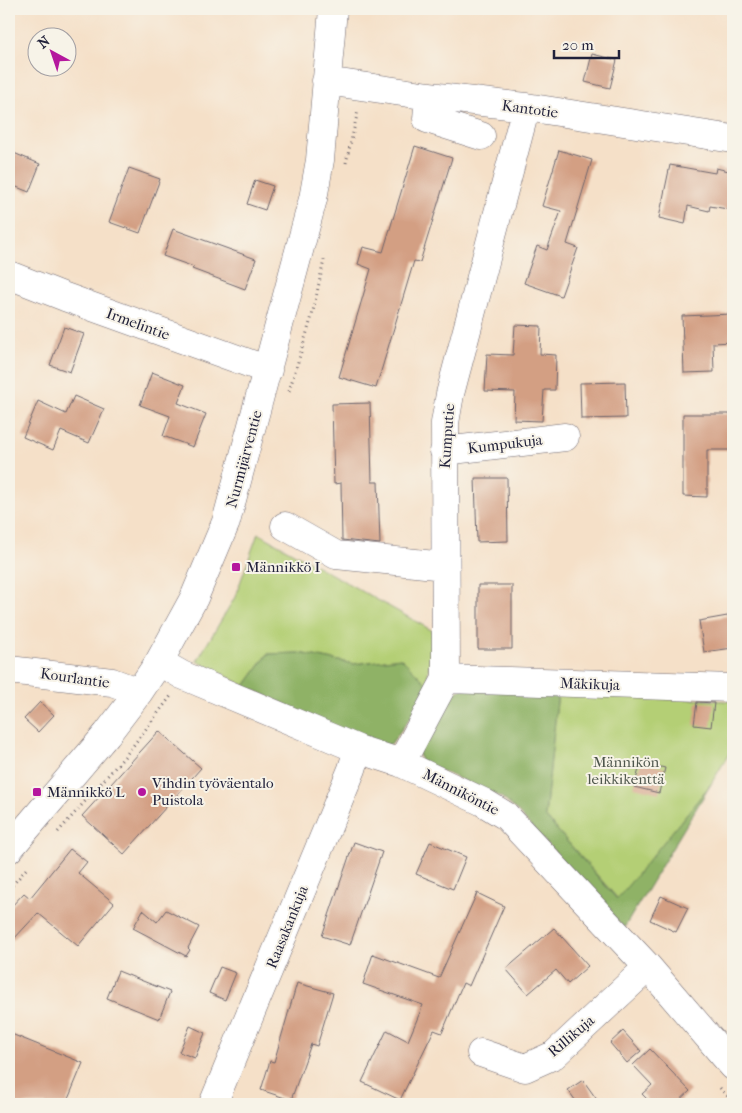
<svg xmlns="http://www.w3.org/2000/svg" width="742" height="1113" font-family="'IM FELL French Canon',serif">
	<rect width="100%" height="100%" fill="#f7f3e8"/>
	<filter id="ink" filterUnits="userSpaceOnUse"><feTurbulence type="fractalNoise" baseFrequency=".02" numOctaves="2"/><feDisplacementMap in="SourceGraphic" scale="10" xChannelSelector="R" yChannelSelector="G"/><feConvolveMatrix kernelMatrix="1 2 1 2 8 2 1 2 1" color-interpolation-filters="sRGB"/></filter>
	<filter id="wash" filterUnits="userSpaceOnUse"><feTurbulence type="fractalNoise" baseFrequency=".0096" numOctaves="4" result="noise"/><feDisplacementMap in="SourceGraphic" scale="20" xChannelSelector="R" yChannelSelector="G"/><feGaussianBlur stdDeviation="1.12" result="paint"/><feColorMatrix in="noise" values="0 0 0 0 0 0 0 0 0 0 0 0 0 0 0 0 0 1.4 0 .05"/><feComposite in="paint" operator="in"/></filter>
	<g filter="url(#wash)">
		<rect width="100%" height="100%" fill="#f5e0c8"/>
		<!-- green -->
		<path fill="#b4cf75" stroke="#6b7858" d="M258,533L433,631L427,684L401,658L354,664L299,653L268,654L245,686L197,661L235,597Z
			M558,692L727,701L733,703V747L711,784L618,899L545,816Z"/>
		<!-- forest -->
		<path fill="#8fb266" stroke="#586a50" d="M299,653L354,664L401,658L427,684L413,714L391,744L379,747L245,686L268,654Z
			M464,688L558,692L545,816L617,899L711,784L624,928L515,809L501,797L421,762L417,748L446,697Z"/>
		<g id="blocks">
			<!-- building -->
			<path fill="#d39f83" d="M592,54L617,60L610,88L585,82Z
				M415,146L452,158L420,262L414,261L376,388L339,377L371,269L358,264L363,247L383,252Z
				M559,150L592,160L567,244L578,248L561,296L524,283L537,246L547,250L561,211L542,206Z
				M9,151L40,164L29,192L9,184Z
				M670,165L715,173L716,168L733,172V210L710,206L709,211L688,206L685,224L659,218Z
				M129,168L160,179L140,233L109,222Z
				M255,180L273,186L265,210L247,204Z
				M173,229L256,259L245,289L192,269L194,267L163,256Z
				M733,314V342L713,343L714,372L684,373L682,316Z
				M515,325L541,326L540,354L556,355L555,390H544L542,421L514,420L515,392L485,391L487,354L513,355Z
				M64,327L84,334L70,372L50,365Z
				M152,372L185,385L178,403L206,414L193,447L163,436L170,416L140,405Z
				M625,382L626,418L581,419L580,383Z
				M74,396L104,409L89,443L61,431L53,450L23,437L38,401L66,414Z
				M370,403L372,482H378L380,544L342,540L341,483L334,484L332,404Z
				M683,414H733V450H707V497L683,496Z
				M475,478H507L508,541L477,542Z
				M478,585H512V649H478Z
				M733,615V648L704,652L699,621Z
				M40,702L54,715L38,732L24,719Z
				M697,702L714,703L711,727L694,725Z
				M159,731L201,768L124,854L82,816Z
				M641,762L665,768L659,793L634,787Z
				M354,842L382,852L350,945L322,936Z
				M430,842L466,857L453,889L416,874Z
				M70,849L87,862L78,873L114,903L78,946L38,913L13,940L9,936V923L11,920L9,918V909L24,893L30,898Z
				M477,893L504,906L469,986L463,983L442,1033L434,1030L400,1100L362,1082L387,1030L408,1041L423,1005L363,984L373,954L439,978Z
				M661,896L688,908L676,932L650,920Z
				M143,910L157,922L166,910L199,927L188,948L190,950L186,956L133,928Z
				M554,928L588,966L568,984L556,970L528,994L506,969Z
				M220,967L236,973L225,1000L209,993Z
				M118,971L170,992L159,1019L107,998Z
				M297,983L333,993L317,1046L311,1044L291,1100L261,1090L270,1061L274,1062Z
				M190,1026L205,1033L195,1058L179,1052Z
				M623,1031L641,1051L627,1063L610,1043Z
				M9,1033L83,1063L66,1104H9Z
				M650,1049L690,1091L676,1104H652L642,1094L652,1085L633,1065Z
				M583,1080L600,1104H578L568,1090Z"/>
		</g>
	</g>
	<g filter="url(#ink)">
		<use href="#blocks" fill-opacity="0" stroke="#6c646c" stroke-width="1"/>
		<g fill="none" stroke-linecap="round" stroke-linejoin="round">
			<!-- minor casing -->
			<g stroke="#6c646c" stroke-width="29">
				<path id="minor" d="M326,81L429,96L526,107L733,139
					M429,96L427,119L481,136
					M9,275L65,297L268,370
					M444,451L565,437
					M285,526L336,555L445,566
					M159,662L182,675L358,749L401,763L483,802L506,816L648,967L733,1066
					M9,670L112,682L139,692
					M446,679L733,688
					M401,763L446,679L445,423L450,394L526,107
					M9,849L107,734L139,692L159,662L194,598L226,522L313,199L320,160L333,9
					M481,1053L525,1068L554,1055L648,967
					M213,1104L352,769L358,749"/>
			</g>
			<!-- path -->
			<path stroke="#6c646c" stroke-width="3" stroke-dasharray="1 4" stroke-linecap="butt" d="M346,163L358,111
				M289,391L312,316L324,260
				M58,832L126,755L171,696
				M9,889L28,867
				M720,1088L733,1102"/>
			<!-- minor -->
			<use href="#minor" stroke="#fff" stroke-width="28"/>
		</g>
	</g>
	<!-- markers -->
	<g fill="#b5179e" stroke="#f7f3e8" stroke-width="2">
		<rect x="231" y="562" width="10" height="10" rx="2.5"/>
		<rect x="32" y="787" width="10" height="10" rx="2.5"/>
		<circle cx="142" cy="792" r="5"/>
	</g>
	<g text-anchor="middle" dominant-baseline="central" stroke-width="4" stroke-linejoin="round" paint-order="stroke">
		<!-- street labels -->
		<g font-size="15" fill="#22223b" stroke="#f7f3e8">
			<text transform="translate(530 109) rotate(8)">Kantotie</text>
			<text transform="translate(138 324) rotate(20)">Irmelintie</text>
			<text transform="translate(447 436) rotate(-86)">Kumputie</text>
			<text transform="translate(505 444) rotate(-7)">Kumpukuja</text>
			<text transform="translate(244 459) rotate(-75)">Nurmijärventie</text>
			<text transform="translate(75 678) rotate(8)">Kourlantie</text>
			<text transform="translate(590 684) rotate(2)">Mäkikuja</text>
			<text transform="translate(461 792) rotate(27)">Männiköntie</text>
			<text transform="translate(287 927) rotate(-68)">Raasakankuja</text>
			<text transform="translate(571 1036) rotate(-40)">Rillikuja</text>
		</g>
		<!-- poi labels -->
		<g font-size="15" fill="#22223b" stroke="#f7f3e8" text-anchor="start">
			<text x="246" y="567">Männikkö I</text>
			<text x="152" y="783">Vihdin työväentalo<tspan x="152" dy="17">Puistola</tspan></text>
			<text x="47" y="792">Männikkö L</text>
		</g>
		<!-- park labels -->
		<g font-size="15" fill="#4e564c" stroke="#f7f3e8">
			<text x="626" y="762">Männikön<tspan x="626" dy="17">leikkikenttä</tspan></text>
		</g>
	</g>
	<!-- margin -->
	<rect width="742" height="1113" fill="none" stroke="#f7f3e8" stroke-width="30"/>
	<!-- north arrow -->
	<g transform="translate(52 52) rotate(320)"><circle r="24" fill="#f7f3e8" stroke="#a29fa3"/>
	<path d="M0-4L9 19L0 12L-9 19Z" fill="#b5179e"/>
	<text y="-8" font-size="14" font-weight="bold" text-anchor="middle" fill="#22223b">N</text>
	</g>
	<!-- scale -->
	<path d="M554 50v8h65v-8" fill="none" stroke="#22223b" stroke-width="2.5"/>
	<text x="562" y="50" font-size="15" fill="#22223b" stroke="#f7f3e8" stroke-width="4" paint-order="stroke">20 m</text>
</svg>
